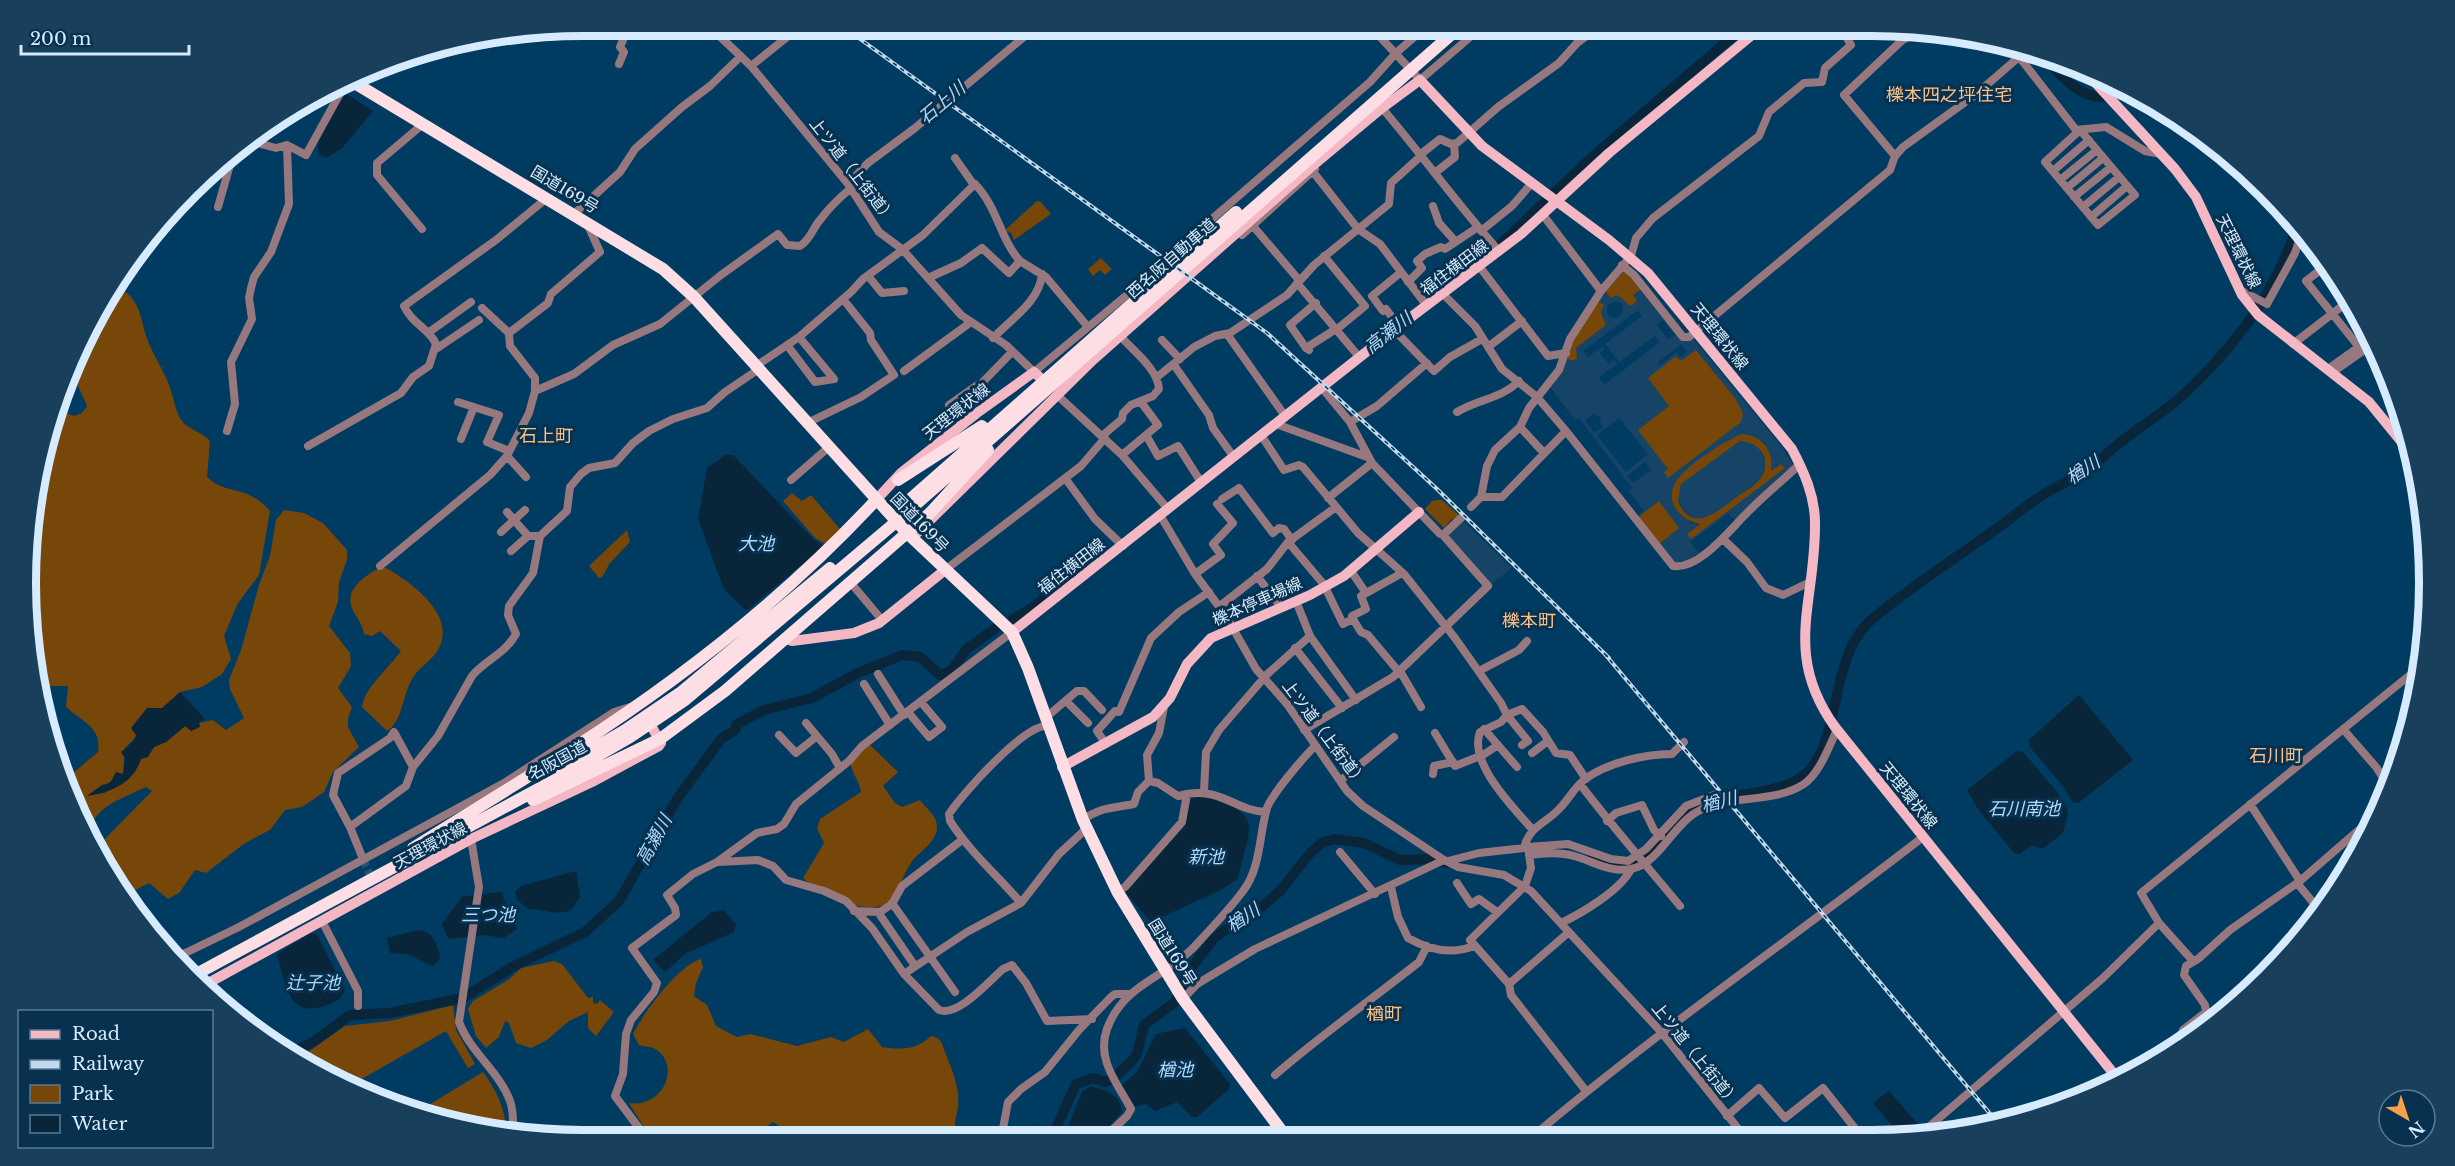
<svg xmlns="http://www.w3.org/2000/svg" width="2455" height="1166" font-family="'Libre Baskerville','Noto Sans JP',serif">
	<rect width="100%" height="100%" fill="#003b61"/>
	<!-- built -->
	<path fill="#164466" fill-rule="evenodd" d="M1619,268L1625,269L1682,340L1692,337L1781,446L1794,466L1735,520L1728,514L1690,542L1699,553L1684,562L1673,563L1635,518L1644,511L1629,491L1632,488L1580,419H1576L1569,412L1550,387L1568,348ZM1613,302H1619L1623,307L1622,314L1617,318L1610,317L1607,312V306ZM1604,305L1601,313L1606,325L1576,348L1575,354L1569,353ZM1638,310L1642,316L1605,344L1619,362L1655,336L1660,342L1604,385L1599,377L1617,364L1614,360L1609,364L1600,353L1605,349L1603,346L1588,357L1583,351ZM1663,320L1675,335L1668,339L1657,325ZM1681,345L1687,352L1681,357L1676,352L1659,366L1657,363ZM1696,350L1735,398L1668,478L1670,406L1677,356L1681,362ZM1594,414L1602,419L1599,422L1603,427L1594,433L1585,420ZM1619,418L1648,454L1626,472L1597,435ZM1742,434L1762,441L1769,450L1771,472L1781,464L1785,468L1687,534L1700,524L1691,523L1671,497L1676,481L1730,439ZM1645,462L1651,470L1633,483L1627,476Z
		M1740,441H1748L1760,449L1766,463L1761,479L1710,517L1695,519L1687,514L1678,501L1681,484Z
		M1463,521L1512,568L1490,585L1447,536Z
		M342,1070L351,1085L361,1081L372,1099L331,1077Z"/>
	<!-- green -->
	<path fill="#774709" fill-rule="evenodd" d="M1037,201L1041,202L1051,214L1014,240L1011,233L1005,230Z
		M1101,258L1112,269L1105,275L1100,270L1093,276L1088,269Z
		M1625,270L1642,289L1633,295L1637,301L1630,306L1618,295L1611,298L1605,291Z
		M113,284C143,300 138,314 148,341C154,357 165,372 170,388C174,399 175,410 181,420C186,428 202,432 210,441L207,477C227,496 247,484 270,511L259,575L238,603L224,636L231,659L222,674L202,687L180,692L125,748L123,774L88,795L105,793L154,747L166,742L185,726L213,720L226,730L244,718L230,689L229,680L241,650L259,585L270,556L276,520L284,510L304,513L323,523L347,550V560L339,582L338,602L329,626L350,653L351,666L338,688L352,707L348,718V727L359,747L333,772L324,792L302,807L285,810L270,830L245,843L206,873L195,870L179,893L168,899L149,883L129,893L96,848L152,791L146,787C120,800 91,806 89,838L83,830L67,778L98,752C102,727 82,722 66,707L68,686H44L41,691L30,655L36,474L56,409L74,416L82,413L87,406L75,379L80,356L76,354Z
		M1598,302L1604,304L1601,313L1606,325L1576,348L1577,358L1573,361L1568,359V348Z
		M1696,350L1735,398L1743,413L1741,422L1668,478L1664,472L1668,469L1638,430L1669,406L1648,378L1676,356L1681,361Z
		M1742,434C1763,436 1774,451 1771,471L1781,464L1785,468L1691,539L1687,534L1700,524C1679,520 1663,500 1677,480C1686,466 1727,439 1742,434ZM1740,441C1758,442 1772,457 1762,476C1758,484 1745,491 1738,496C1719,510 1693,536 1678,501L1681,484Z
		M792,493L802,501L811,495L840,529L827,545L815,538L783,501Z
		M1437,500H1442L1460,516L1455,521L1452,519L1444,528L1425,509L1432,501Z
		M1659,501L1679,528L1658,545L1637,518Z
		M627,530L630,542L610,563L602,577L599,578L589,566Z
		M381,567C390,568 397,575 405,580C425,595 453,620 439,648C432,662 416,668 410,683C403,697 401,723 387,731L362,707C365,687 389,668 401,651L380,631L372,636L364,634C362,622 356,618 352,608C344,588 367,575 381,567Z
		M869,744L898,772L883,786L895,803L902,807L920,800C926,809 937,815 937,827C937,841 922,850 913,860C905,870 901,885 893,897C875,923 821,894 803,878L824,843L817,828L820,819L861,792C860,780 850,773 851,761Z
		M701,959L703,967L696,983L694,996L707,1005L716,1026L737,1037L750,1034L797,1046L831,1037L844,1042L868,1029L882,1047C902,1050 916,1050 931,1036C941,1037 942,1044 945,1052C952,1070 960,1087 958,1107C956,1120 952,1126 958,1139L788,1140L783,1129L773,1122L747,1140H652L629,1103C662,1108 681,1068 657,1050C651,1046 645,1047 639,1045L633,1034C643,1014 678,965 701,959Z
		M554,961L562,964L588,998L593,997V1003L597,1004L600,1000L614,1012L596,1036L588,1028V1012L569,1021L547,1040L531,1048L516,1043L509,1023L505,1021L499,1037L486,1048L476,1036L468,1009L473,1001L508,980L521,968Z
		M453,1005L456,1030L475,1064L468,1068L446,1031L351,1085L343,1070L331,1077L301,1062L308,1052L345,1026L390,1021Z
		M483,1072C497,1091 506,1110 506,1133L474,1130L417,1112Z"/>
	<!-- water -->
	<path fill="#08253a" d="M346,94L373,111L342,148L326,158L319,154C314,135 335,110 346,94Z
		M2303,234L2320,254L2309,260L2306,254L2309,241L2300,244Z
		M726,455H733L813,539L824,546L746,611L724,589L698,519L707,468Z
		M180,692L205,719L199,722L200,727L191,731L185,726L166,742L154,747L148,757L141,759C133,784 111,792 87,796L102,785L110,783L116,772L123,774L125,758L121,752L134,741L136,735L131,728L147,708H162Z
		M2079,695L2133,760L2078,803H2073L2063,786L2030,747L2029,740Z
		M2017,751L2023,752L2057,792L2068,812L2063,833L2042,849L2032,845L2020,854L2014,853L1978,809L1967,790Z
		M1205,796C1265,814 1250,826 1238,878L1223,889L1151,922L1126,893L1127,889L1185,826L1191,798Z
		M576,871L580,897L571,910C550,916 548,909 528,909L517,899L515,892L521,886Z
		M501,892L517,929L504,938L483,935L448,939L442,924L462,897Z
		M724,910L736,925L734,932L685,954L665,972L653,960L712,912Z
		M418,930C435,932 436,944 441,958L433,966L407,954L390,953L387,938Z
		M311,933L317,935L345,990L340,999C290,1025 288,994 277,954Z
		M1185,1028L1230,1084L1229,1089L1197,1117H1192L1177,1102L1155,1111L1146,1104L1135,1106L1122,1085L1137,1072L1156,1034Z
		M1091,1086C1106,1091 1121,1094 1122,1112L1097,1139H1063L1082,1092Z
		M1889,1091L1922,1129L1914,1136H1901L1873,1103Z"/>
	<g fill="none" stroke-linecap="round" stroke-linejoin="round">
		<!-- river -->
		<path stroke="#08253a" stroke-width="10" d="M2043,55C2064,79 2089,112 2125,89
			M1489,255L1592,157L1745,26
			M1013,619L1029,610L1081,571
			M1592,855C1658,887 1649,831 1693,808C1724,792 1777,796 1803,776C1842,747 1828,658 1870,621C1907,589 1949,563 1989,534C2008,521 2026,505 2046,493C2059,485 2074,479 2086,471C2098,462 2109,451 2121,442C2141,426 2163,413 2182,396C2232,350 2276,292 2297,226
			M287,1054L313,1042L350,1015L389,1013L463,998L512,967L585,932L619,901L677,799L721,739L735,730L737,724L764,710L812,698L856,674L902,655L920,657L940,675L951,671L967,649L997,627
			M1051,1139L1076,1084L1093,1078L1105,1082L1115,1077L1131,1062L1137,1054L1144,1025L1175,1002L1188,972L1215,937L1263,906L1281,890L1310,853L1323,842L1335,839L1364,843L1400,860L1433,859L1447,863"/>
		<!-- minor-tunnel -->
		<path stroke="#205579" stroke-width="8" stroke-dasharray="8 4" stroke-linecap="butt" d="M363,859L374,884"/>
		<!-- minor -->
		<path stroke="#97787e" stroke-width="8" d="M709,26L751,66L848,184L879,232L902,249L961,315L1006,345L1034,372L1157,270
			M1370,26L1420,80L1483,26
			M1898,28L1905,39
			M2010,45L2076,130L2106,127L2145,151L2161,154
			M619,64L624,52L620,47L629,26
			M751,66L801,26
			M1382,108C1422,155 1458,205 1499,251
			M2080,130L2135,195L2098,225L2045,162Z
			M246,140L276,148L287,145L306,155L343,88
			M1421,154L1440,139L1451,144L1457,143L1498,107L1559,63L1577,43L1600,26
			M1895,156L1844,95L1913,30
			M955,158L974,185
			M1310,168L1358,229L1380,244L1427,306
			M2053,171L2089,140
			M1436,172L1455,157L1454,144
			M2060,180L2097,150
			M848,184L868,163L915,128L1037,26
			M2067,188L2103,158
			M2074,197L2111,167
			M1433,206L1439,223L1455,241
			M218,207L234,151
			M2083,207L2119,177
			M574,214L620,172L635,149L682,107L710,86L741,56
			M1543,215L1601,291
			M2091,217L2127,186
			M1253,226L1299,280
			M422,229L377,175V163L423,124
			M1481,231L1512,206L1532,183
			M1242,235L1315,169
			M1175,251L1370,82L1396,53L1427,26
			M1324,256L1365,306L1336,330
			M2328,264L2306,281L2359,347
			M1622,265L1634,275L1683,337H1689L1890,170L1895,156L1903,147L1975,95L2027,50
			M1479,266L1548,356L1566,353
			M869,277L882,293L904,291
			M928,278L961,263L982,248L1009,273L1020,261L1046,277L1088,327
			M1408,282L1422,268L1417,261L1425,254L1441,247L1445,249L1478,227
			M1297,283L1360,358
			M2240,290L2267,304L2295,253L2302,232
			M1443,294L1475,326L1502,369L1537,397L1566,431L1673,566C1698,570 1728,532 1744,516C1761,498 1781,482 1800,464
			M1399,327L1386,309L1383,311L1372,296L1400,273
			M1394,330L1434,371L1450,357L1482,339
			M428,333L471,302
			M509,333L548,303L551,294L600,252L587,223
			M1227,334L1285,416
			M993,338C1011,319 1040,301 1042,274
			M1162,340L1180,359
			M2293,344L2350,300
			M787,345L815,382L834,379L799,337
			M1488,347L1522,321
			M1306,348L1290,325L1316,303
			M436,349L479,320
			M1309,350L1306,348L1336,329
			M1174,365L1209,415L1213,428L1233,456
			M756,366L799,337L851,292L863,279L923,235L975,184C998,208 1000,239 1020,261
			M2328,369L2370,339
			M904,371L971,322
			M2333,372L2373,344
			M1156,378L1194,347L1215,336L1230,333L1287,295L1314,265L1389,204L1391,183L1422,155
			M1322,388L1350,422L1372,463L1440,534L1443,535L1461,518
			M535,391L574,374L613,345L660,324L721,275L778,234L787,245L800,246C811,239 812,229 820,220C829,208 839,198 850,189
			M1057,395L1122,455L1168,509
			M458,402L499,415L487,442L509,451
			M949,405L976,386L977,388L1012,352
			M1457,412C1478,399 1501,399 1519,381
			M1350,422L1377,406L1427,363
			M807,423L861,397L894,375L871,340L870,333L843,299
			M1276,424L1367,457
			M1520,427L1544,453
			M227,431L235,404L231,362L252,319L249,298L251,288L254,277L271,252L289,204L287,145
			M1146,435L1158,456L1178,446L1201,482
			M1261,435L1284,470L1299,465L1303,467L1358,533L1404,574L1455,638L1501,703L1507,715L1528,741L1522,745
			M1102,436L1122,419L1123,413L1131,405L1153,396L1159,389C1158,370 1135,352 1123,339
			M461,439L474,407
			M308,446L401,393L413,377L429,366L436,344C430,329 412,324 404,306L496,240L547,198
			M1122,455L1158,425L1141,402
			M507,456L526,477
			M1065,478L1095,519L1123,546
			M791,480L829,447
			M1481,497H1502L1566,431
			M1328,498L1372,463
			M1222,499L1239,488L1273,533L1279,528L1284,529L1292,540
			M1471,507L1481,497L1487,466L1495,450L1520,427L1529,408L1559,370L1570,339L1601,291L1631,256L1636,238L1653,218L1759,136L1769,112L1804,83L1822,82L1825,68L1851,45L1840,26
			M507,512L528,536H540
			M1160,515L1195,574L1226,616L1256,669L1287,704L1347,791L1363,806L1444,860L1458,867L1504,875L1531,891L1662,1033L1744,1136
			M501,532L525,510
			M1724,540L1747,562L1766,588L1783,595L1810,582
			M1288,542L1326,587
			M511,551L528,536
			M380,566L490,475L507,456L529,413L535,391V378L510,346L509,333L482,308
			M945,570L1081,466L1105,438
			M1351,571L1366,593
			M1195,574L1221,555L1213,544L1233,523L1217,504
			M1257,576L1281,607
			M850,582L882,620
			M1325,587L1343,624L1353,619L1361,632L1368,635L1399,672
			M1296,601L1310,636L1356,700
			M1220,606L1267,569L1288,542L1336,507
			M1353,619L1352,616L1366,609L1361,596L1402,573
			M1295,648L1342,708
			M1400,671L1421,707
			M1479,671L1519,650L1527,641
			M878,674L904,715
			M1263,678L1310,636
			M864,684L890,725
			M1066,701L1088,723
			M908,712L929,737L942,727L921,702
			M1044,715L1050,714L1077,691H1084L1102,710
			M806,723L832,754L840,768
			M1484,729L1517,767
			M2343,729L2376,767L2390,788
			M1304,730L1393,677L1488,586L1443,535
			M1435,733L1455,766L1480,756
			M779,735L796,753L816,737
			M1106,744L1097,731L1115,711L1119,712L1151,638L1179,612L1209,592
			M1532,753L1548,741
			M1480,757L1498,745
			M1433,774L1434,766L1453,762
			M1149,781L1158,783L1178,796L1187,794
			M1340,781L1394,737
			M1580,784C1612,826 1646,865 1680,906
			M1204,791L1206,752L1219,730L1263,679
			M2250,804L2300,881
			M1083,820C1100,807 1114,808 1134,804L1138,792L1149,781L1147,755L1159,733L1164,707
			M1607,821L1616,813L1642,805L1654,830L1661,836
			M350,827L406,786L413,767L438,736L472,676C485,660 505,654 516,634L508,615L509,606L533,573L540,536L567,511L570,487L581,474L589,468L615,463L633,443L649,431L673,419L707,408L725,392L759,369
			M1532,829C1514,808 1468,763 1480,732L1501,722L1507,715L1522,709L1543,732L1556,753L1570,755L1586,779
			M471,839L479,887L459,1022C470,1052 499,1071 510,1101C514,1111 513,1123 513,1134
			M1528,847L1568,844L1611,859L1628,861L1646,849L1686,806L1714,795L1716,805
			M1340,852L1375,894
			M1529,855C1544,853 1560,852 1574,856C1593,861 1610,873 1631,869C1658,864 1672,827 1695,813C1727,793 1772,805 1804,784C1820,773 1829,746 1837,730
			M363,859L350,827L333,795L338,773L390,738L394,732L413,767
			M1448,861L1479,853L1524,848
			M718,862L758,860L773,866L786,880L824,891L846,901L872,928L904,974L939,1010C958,1017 988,982 1003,969L1012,965L1026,983L1047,1021L1092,1019
			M1457,883L1471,904L1479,899L1497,912
			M2297,883L2321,912
			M1391,887L1398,917L1408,938C1429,950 1451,955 1474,946
			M1117,891L1125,887L1182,822L1187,794C1222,788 1236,811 1266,812
			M892,903L955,992
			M1021,903C997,875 970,852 950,821L949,814C962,794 1025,724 1047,726
			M854,911L880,912L892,904L902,886L962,840
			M878,912L915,966
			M322,921L358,991V1006
			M1561,923C1582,913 1621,890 1631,869
			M2159,923L2193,961
			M175,958L239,927L504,783L614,712L630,707
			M904,974L967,932L1021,903L1059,854L1087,828
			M1509,984L1569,932
			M1183,999L1197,984L1255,949L1444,860
			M2183,1042L2180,1038L2183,1030L2206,1012L2205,1005L2184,975L2186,966L2198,959L2230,930L2300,881L2376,815
			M1275,1075C1321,1035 1371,1000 1419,962L1427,946
			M1586,1091L1511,995L1509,984L1470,940L1525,886L1531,868L1528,847L1524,848C1529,826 1547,823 1560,808C1569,799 1574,788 1584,780C1606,763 1644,754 1672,754L1684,742
			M1727,1116L1759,1088L1785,1118L1823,1088L1861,1136
			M1918,1136L2103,978L2159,923L2141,893L2421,666
			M1532,1137C1657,1031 1793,938 1923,837
			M1001,1139L1008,1102L1021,1089L1045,1072L1079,1030L1111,997L1115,994H1129
			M1103,1139L1127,1116L1131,1109C1117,1083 1096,1059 1107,1029C1123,985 1161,980 1192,949C1208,932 1229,910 1243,891C1261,868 1259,835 1267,808C1272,794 1303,758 1314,747
			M648,1140L615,1096L623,1074L626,1034L631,1020L654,992L657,983L632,948L676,915L675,908L667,895L693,874L717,862L757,833L777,829L784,824L796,804L849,761L862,746L1012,632"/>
		<!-- major -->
		<path stroke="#f4b7c4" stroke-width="10" d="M2080,66L2175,169L2196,197L2242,295L2258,315L2369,402L2414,457
			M876,500L901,473L977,413L1034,372L1049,386
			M912,538L1093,360L1310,168L1382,108L1420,80L1482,146L1609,240L1648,273L1792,449C1804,472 1815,496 1815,523C1816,603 1782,653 1835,727L2118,1079
			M1012,632L1394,330L1521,234L1609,153L1763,26
			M786,639L792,641L854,633L879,623L945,570
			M1062,767L1153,717L1170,698L1187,664L1211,638L1310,595L1344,576L1419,512
			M201,987L471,839L592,782L659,746L661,743L653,729"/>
		<!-- highway -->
		<path stroke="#fcdee4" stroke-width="12" d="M353,82L663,269L694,297L907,533L1012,632L1028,668L1083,820L1117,891L1183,999L1287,1138
			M898,480L982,426
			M907,502L1236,212
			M560,768L624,731L680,693L830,568
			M533,800L660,739L725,691L930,513L988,450
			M413,848C467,814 522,781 575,747C684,677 788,595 876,500
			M189,978L566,774L630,737L685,700L890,527L1461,26"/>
		<!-- rail casing -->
		<g stroke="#c0d9ee" stroke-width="4">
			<path id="rail" d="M842,26L1267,333L1437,489L1609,658
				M1604,653L1997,1122"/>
		</g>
		<!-- rail -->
		<use href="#rail" stroke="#07314e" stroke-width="1.5" stroke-dasharray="4.5" stroke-linecap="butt"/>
	</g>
	<g text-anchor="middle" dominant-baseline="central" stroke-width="6" stroke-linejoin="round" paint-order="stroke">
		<!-- street labels -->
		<g font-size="16" fill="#d6ebfe" stroke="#07314e">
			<text transform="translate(853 170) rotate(52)">上ツ道（上街道）</text>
			<text transform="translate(565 189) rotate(31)">国道169号</text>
			<text transform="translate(2239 251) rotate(64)">天理環状線</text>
			<text transform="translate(1171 258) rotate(-41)">西名阪自動車道</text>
			<text transform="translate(1454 267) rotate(-37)">福住横田線</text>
			<text transform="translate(1720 336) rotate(51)">天理環状線</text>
			<text transform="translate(956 411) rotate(-38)">天理環状線</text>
			<text transform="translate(920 522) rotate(46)">国道169号</text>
			<text transform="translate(1071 566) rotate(-38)">福住横田線</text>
			<text transform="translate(1257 601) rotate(-24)">櫟本停車場線</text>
			<text transform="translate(1325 733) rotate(53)">上ツ道（上街道）</text>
			<text transform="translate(557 760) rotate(-29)">名阪国道</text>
			<text transform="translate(1909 795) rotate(51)">天理環状線</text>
			<text transform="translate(430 845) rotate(-28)">天理環状線</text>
			<text transform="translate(1173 952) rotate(58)">国道169号</text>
			<text transform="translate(1696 1054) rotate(51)">上ツ道（上街道）</text>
		</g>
		<!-- neighbourhood labels -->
		<g font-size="18" fill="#fdc289" stroke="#07314e">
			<text x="1949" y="95">櫟本四之坪住宅</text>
			<text x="546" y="436">石上町</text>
			<text x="1529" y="621">櫟本町</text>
			<text x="2276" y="756">石川町</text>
			<text x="1384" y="1014">楢町</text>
		</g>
		<!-- water labels -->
		<g font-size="18" font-style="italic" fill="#b0d9fd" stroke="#07314e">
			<text transform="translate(942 103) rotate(-40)">石上川</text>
			<text transform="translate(1388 333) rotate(-38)">高瀬川</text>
			<text transform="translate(2083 470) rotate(-33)">楢川</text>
			<text x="756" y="544">大池</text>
			<text transform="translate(1719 802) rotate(-14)">楢川</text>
			<text x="2024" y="809">石川南池</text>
			<text transform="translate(654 840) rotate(-61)">高瀬川</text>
			<text x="1206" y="857">新池</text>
			<text x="488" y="915">三つ池</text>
			<text transform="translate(1243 918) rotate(-34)">楢川</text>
			<text x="313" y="983">辻子池</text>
			<text x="1175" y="1070">楢池</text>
		</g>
	</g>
	<!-- crop -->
	<path d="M0 0H2455V1166H0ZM583 36H1872A547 547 0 0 1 2419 583V583A547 547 0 0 1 1872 1130H583A547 547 0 0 1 36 583V583A547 547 0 0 1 583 36Z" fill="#18405c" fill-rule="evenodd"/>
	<path fill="none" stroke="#d6ebfe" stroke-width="8" d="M583 36H1872A547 547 0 0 1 2419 583V583A547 547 0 0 1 1872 1130H583A547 547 0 0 1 36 583V583A547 547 0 0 1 583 36Z"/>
	<!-- legend -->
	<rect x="18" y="1010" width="195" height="138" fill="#07314e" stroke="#5a7b94" stroke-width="1.5"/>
	<rect x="30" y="1030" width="30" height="9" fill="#f4b7c4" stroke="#5a7b94" stroke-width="1.5"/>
	<text x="72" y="1040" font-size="18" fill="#d6ebfe">Road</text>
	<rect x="30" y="1060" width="30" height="9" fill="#c0d9ee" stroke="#5a7b94" stroke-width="1.5"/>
	<text x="72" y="1070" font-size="18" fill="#d6ebfe">Railway</text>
	<rect x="30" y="1085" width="30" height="18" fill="#774709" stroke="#5a7b94" stroke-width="1.5"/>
	<text x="72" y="1100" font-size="18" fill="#d6ebfe">Park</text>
	<rect x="30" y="1115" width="30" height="18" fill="#08253a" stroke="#5a7b94" stroke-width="1.5"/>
	<text x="72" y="1130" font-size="18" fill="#d6ebfe">Water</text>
	<!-- north arrow -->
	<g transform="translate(2407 1118) rotate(141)"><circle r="28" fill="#07314e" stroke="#5a7b94" stroke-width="1.5"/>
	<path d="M0-4.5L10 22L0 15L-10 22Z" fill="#f6a247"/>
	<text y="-9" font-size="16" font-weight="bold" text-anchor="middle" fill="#d6ebfe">N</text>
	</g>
	<!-- scale -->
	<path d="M21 45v9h168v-9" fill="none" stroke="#d6ebfe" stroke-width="3"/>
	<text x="30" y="45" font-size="18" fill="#d6ebfe" stroke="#07314e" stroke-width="4.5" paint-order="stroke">200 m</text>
</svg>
